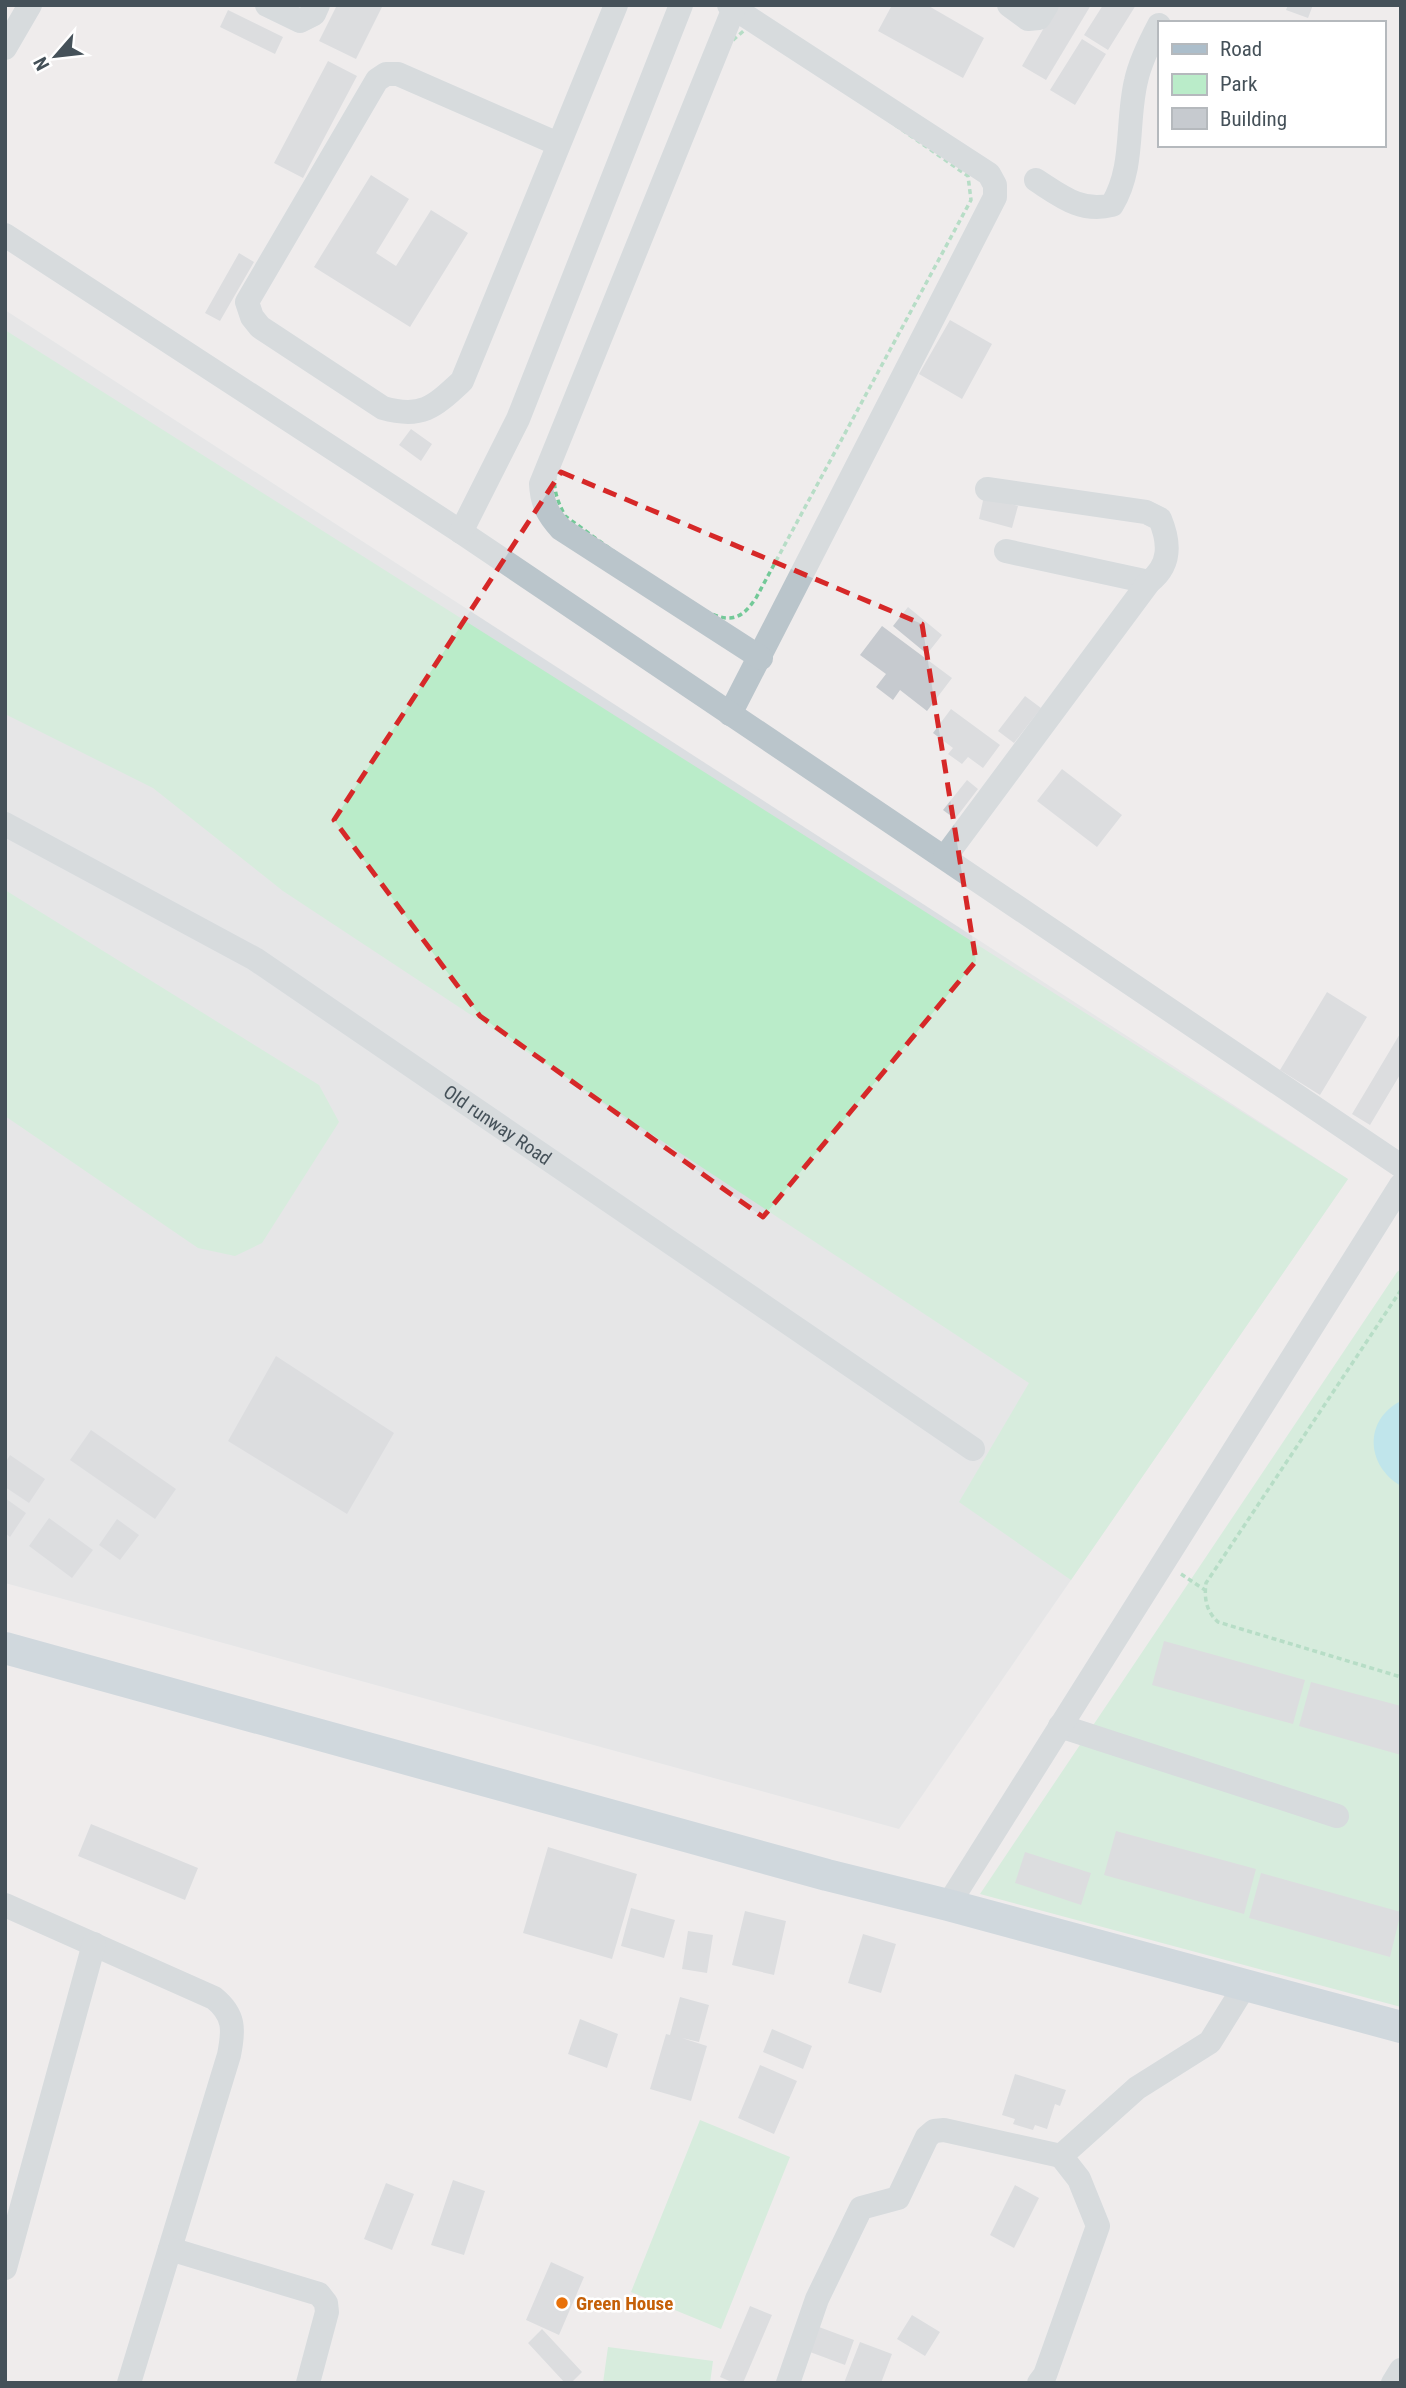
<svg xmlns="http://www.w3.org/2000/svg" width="1406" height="2388" font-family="'Roboto Condensed',sans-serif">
	<rect width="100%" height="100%" fill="#efecec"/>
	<!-- airport -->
	<path fill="#dbdee1" d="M5,310L1348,1179L899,1829L5,1583Z"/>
	<!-- green -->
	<path fill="#baecc9" d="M5,330L1348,1179L1071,1580L959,1502L1029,1383L283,891L153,788L5,714Z
		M5,890L319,1085L339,1122L262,1243L235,1256L198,1248L5,1116Z
		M1401,1269V2007L980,1894L1397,1272Z
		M700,2120L790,2157L721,2329L631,2292Z
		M608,2347L713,2361L710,2383H603Z"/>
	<!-- water -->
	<path fill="#88dce8" d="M1401,1401V1486C1366,1466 1363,1420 1401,1401Z"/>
	<!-- building -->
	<path fill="#c6cacf" d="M337,5H383L356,59L319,41Z
		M892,5H927L984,38L963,78L878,31Z
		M1057,5H1091L1046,80L1022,66Z
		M1103,5H1136L1108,50L1084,35Z
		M1288,5H1313L1308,18L1286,10Z
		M228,10L283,37L275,54L220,27Z
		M1082,39L1106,54L1075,105L1050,90Z
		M328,61L357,76L303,178L274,163Z
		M371,175L409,199L376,253L396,266L431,210L468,233L410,327L314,267Z
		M239,253L254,262L220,321L205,313Z
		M950,320L992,344L962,399L919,374Z
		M411,429L432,444L421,461L399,445Z
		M984,496L1018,506L1012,528L979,519Z
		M908,607L942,635L927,654L893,626Z
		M882,626L952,678L927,711L900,690L893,700L876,687L886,674L860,655Z
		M1025,696L1041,708L1014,743L998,731Z
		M951,709L1000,745L983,768L968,757L962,764L948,754L953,748L933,733Z
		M1062,769L1122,815L1097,847L1037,801Z
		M967,780L978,789L955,819L943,810Z
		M1327,992L1367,1017L1320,1095L1280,1070Z
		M1401,1032V1073L1370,1125L1352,1114Z
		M276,1356L394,1433L347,1514L228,1441Z
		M91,1430L176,1489L155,1519L70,1460Z
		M10,1455L45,1479L29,1503L5,1487V1463Z
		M5,1498L26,1513L10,1537L5,1533Z
		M49,1518L93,1550L72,1578L29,1546Z
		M117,1519L139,1535L120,1560L99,1545Z
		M1164,1641L1305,1680L1293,1724L1152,1685Z
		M1311,1682L1401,1706V1755L1299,1726Z
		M91,1824L198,1868L185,1900L78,1856Z
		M1116,1831L1256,1869L1244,1914L1104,1875Z
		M548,1847L637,1874L612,1959L523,1933Z
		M1025,1852L1091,1873L1081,1905L1015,1883Z
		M1261,1873L1401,1912L1390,1957L1249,1918Z
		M631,1908L675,1920L664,1958L621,1946Z
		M745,1911L786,1921L774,1975L732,1965Z
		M688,1931L713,1935L707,1973L682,1969Z
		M863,1934L896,1944L881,1993L848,1983Z
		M680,1997L709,2005L699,2042L682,2038L707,2046L691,2101L650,2089L666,2034L670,2035Z
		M580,2019L618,2034L607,2068L568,2054Z
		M772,2029L812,2046L803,2069L763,2052Z
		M760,2065L797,2081L774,2134L738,2118Z
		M1015,2074L1066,2090L1060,2106L1055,2104L1047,2129L1035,2125L1033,2130L1013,2124L1015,2119L1002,2115Z
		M453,2180L485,2191L464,2255L431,2245Z
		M386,2183L414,2194L392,2250L364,2239Z
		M1015,2185L1039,2198L1014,2248L990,2235Z
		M551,2262L584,2277L559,2335L526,2320Z
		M750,2306L772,2315L743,2383H734L720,2377Z
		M912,2315L940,2332L925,2356L897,2339Z
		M819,2327L854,2340L845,2365L810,2352Z
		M542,2329L582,2372L571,2383H565L528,2343Z
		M860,2342L892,2354L881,2383H844Z"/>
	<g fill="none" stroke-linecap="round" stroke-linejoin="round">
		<!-- path -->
		<path stroke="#73c998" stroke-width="3.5" stroke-dasharray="5 3.5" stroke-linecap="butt" d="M747,28L760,30L968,176L971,200L756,598C748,609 741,619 726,618C696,616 595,537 565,516C557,500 553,490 555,471L726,46Z
			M1401,1290L1206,1583C1204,1598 1206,1611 1218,1622L1401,1677
			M1181,1574L1205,1590"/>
		<!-- minor -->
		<g stroke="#bac5cb" stroke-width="24">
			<path d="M267,5L300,21L314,14L318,5"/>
			<path d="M729,5L989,174L995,185V197L730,714"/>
			<path d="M1009,5L1028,19L1039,18L1047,5"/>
			<path d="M734,8L541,484C542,504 548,515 561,529L761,658"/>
			<path d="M5,48L30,5"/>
			<path d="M558,144L398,74H386L377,80L247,302L252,317L260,327L383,408C422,419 434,407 462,381L616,5"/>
			<path d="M1036,180C1061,196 1081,213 1112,205C1135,167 1126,123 1136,81C1140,62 1150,42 1159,25"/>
			<path d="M5,235L461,532L1401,1166"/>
			<path d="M461,532L518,419L681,5"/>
			<path d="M1006,551L1149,582"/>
			<path id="s1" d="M5,824L255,959L973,1449"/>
			<path d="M945,857L1149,582C1171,565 1170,543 1160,519L1146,512L987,489"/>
			<path d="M1060,1726L1337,1816"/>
			<path d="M5,1905L214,1998C235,2015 234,2030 229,2055L129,2383"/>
			<path d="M948,1905L1401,1185"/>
			<path d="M170,2249L319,2294L326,2303L327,2312L308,2383"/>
			<path d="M5,2268L94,1944"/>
			<path d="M788,2383L817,2299L861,2208L898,2198L927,2137L934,2131L944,2130L1061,2156"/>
			<path d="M1039,2383L1045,2375L1098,2226L1079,2179L1061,2156L1137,2088L1210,2042L1246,1984"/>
			<path d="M1393,2383L1401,2370"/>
		</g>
		<!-- major -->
		<path stroke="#acbecb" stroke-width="32" d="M5,1648L827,1875L948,1905L1401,2027"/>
	</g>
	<!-- marked area -->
	<path d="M0 0H1406V2388H0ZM561,472L922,624L976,961L763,1217L480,1016L334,820Z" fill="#efecec" fill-opacity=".55" fill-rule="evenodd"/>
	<path fill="none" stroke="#d62828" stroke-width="5" stroke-dasharray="14 9" stroke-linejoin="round" d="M561,472L922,624L976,961L763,1217L480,1016L334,820Z"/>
	<!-- markers -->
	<circle fill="#e8710a" stroke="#fff" stroke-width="2.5" cx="562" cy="2303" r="7"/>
	<g text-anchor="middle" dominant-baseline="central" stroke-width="5" stroke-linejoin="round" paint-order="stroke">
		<!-- street labels -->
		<g font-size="19" fill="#455159" stroke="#fff">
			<text stroke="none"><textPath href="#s1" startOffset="578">Old runway Road</textPath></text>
		</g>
		<!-- food labels -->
		<g font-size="19" font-weight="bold" fill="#c56008" stroke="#fff" text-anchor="start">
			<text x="576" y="2303">Green House</text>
		</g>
	</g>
	<!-- border -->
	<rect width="1406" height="2388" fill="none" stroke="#455159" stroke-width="14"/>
	<!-- legend -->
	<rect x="1158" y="21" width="228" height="126" fill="#ffffff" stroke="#b5b9bd" stroke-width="2"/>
	<rect x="1172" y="44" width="35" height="10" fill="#acbecb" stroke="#b5b9bd" stroke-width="2"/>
	<text x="1220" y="56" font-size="21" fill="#455159">Road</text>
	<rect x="1172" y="74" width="35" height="21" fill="#baecc9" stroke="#b5b9bd" stroke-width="2"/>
	<text x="1220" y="91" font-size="21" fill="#455159">Park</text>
	<rect x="1172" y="108" width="35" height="21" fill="#c6cacf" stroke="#b5b9bd" stroke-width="2"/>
	<text x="1220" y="126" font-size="21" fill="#455159">Building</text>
	<!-- north arrow -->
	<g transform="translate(56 56) rotate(242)" stroke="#ffffff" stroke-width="5" paint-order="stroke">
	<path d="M0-5L12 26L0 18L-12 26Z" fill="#455159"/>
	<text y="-10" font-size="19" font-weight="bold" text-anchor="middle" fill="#455159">N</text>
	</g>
</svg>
